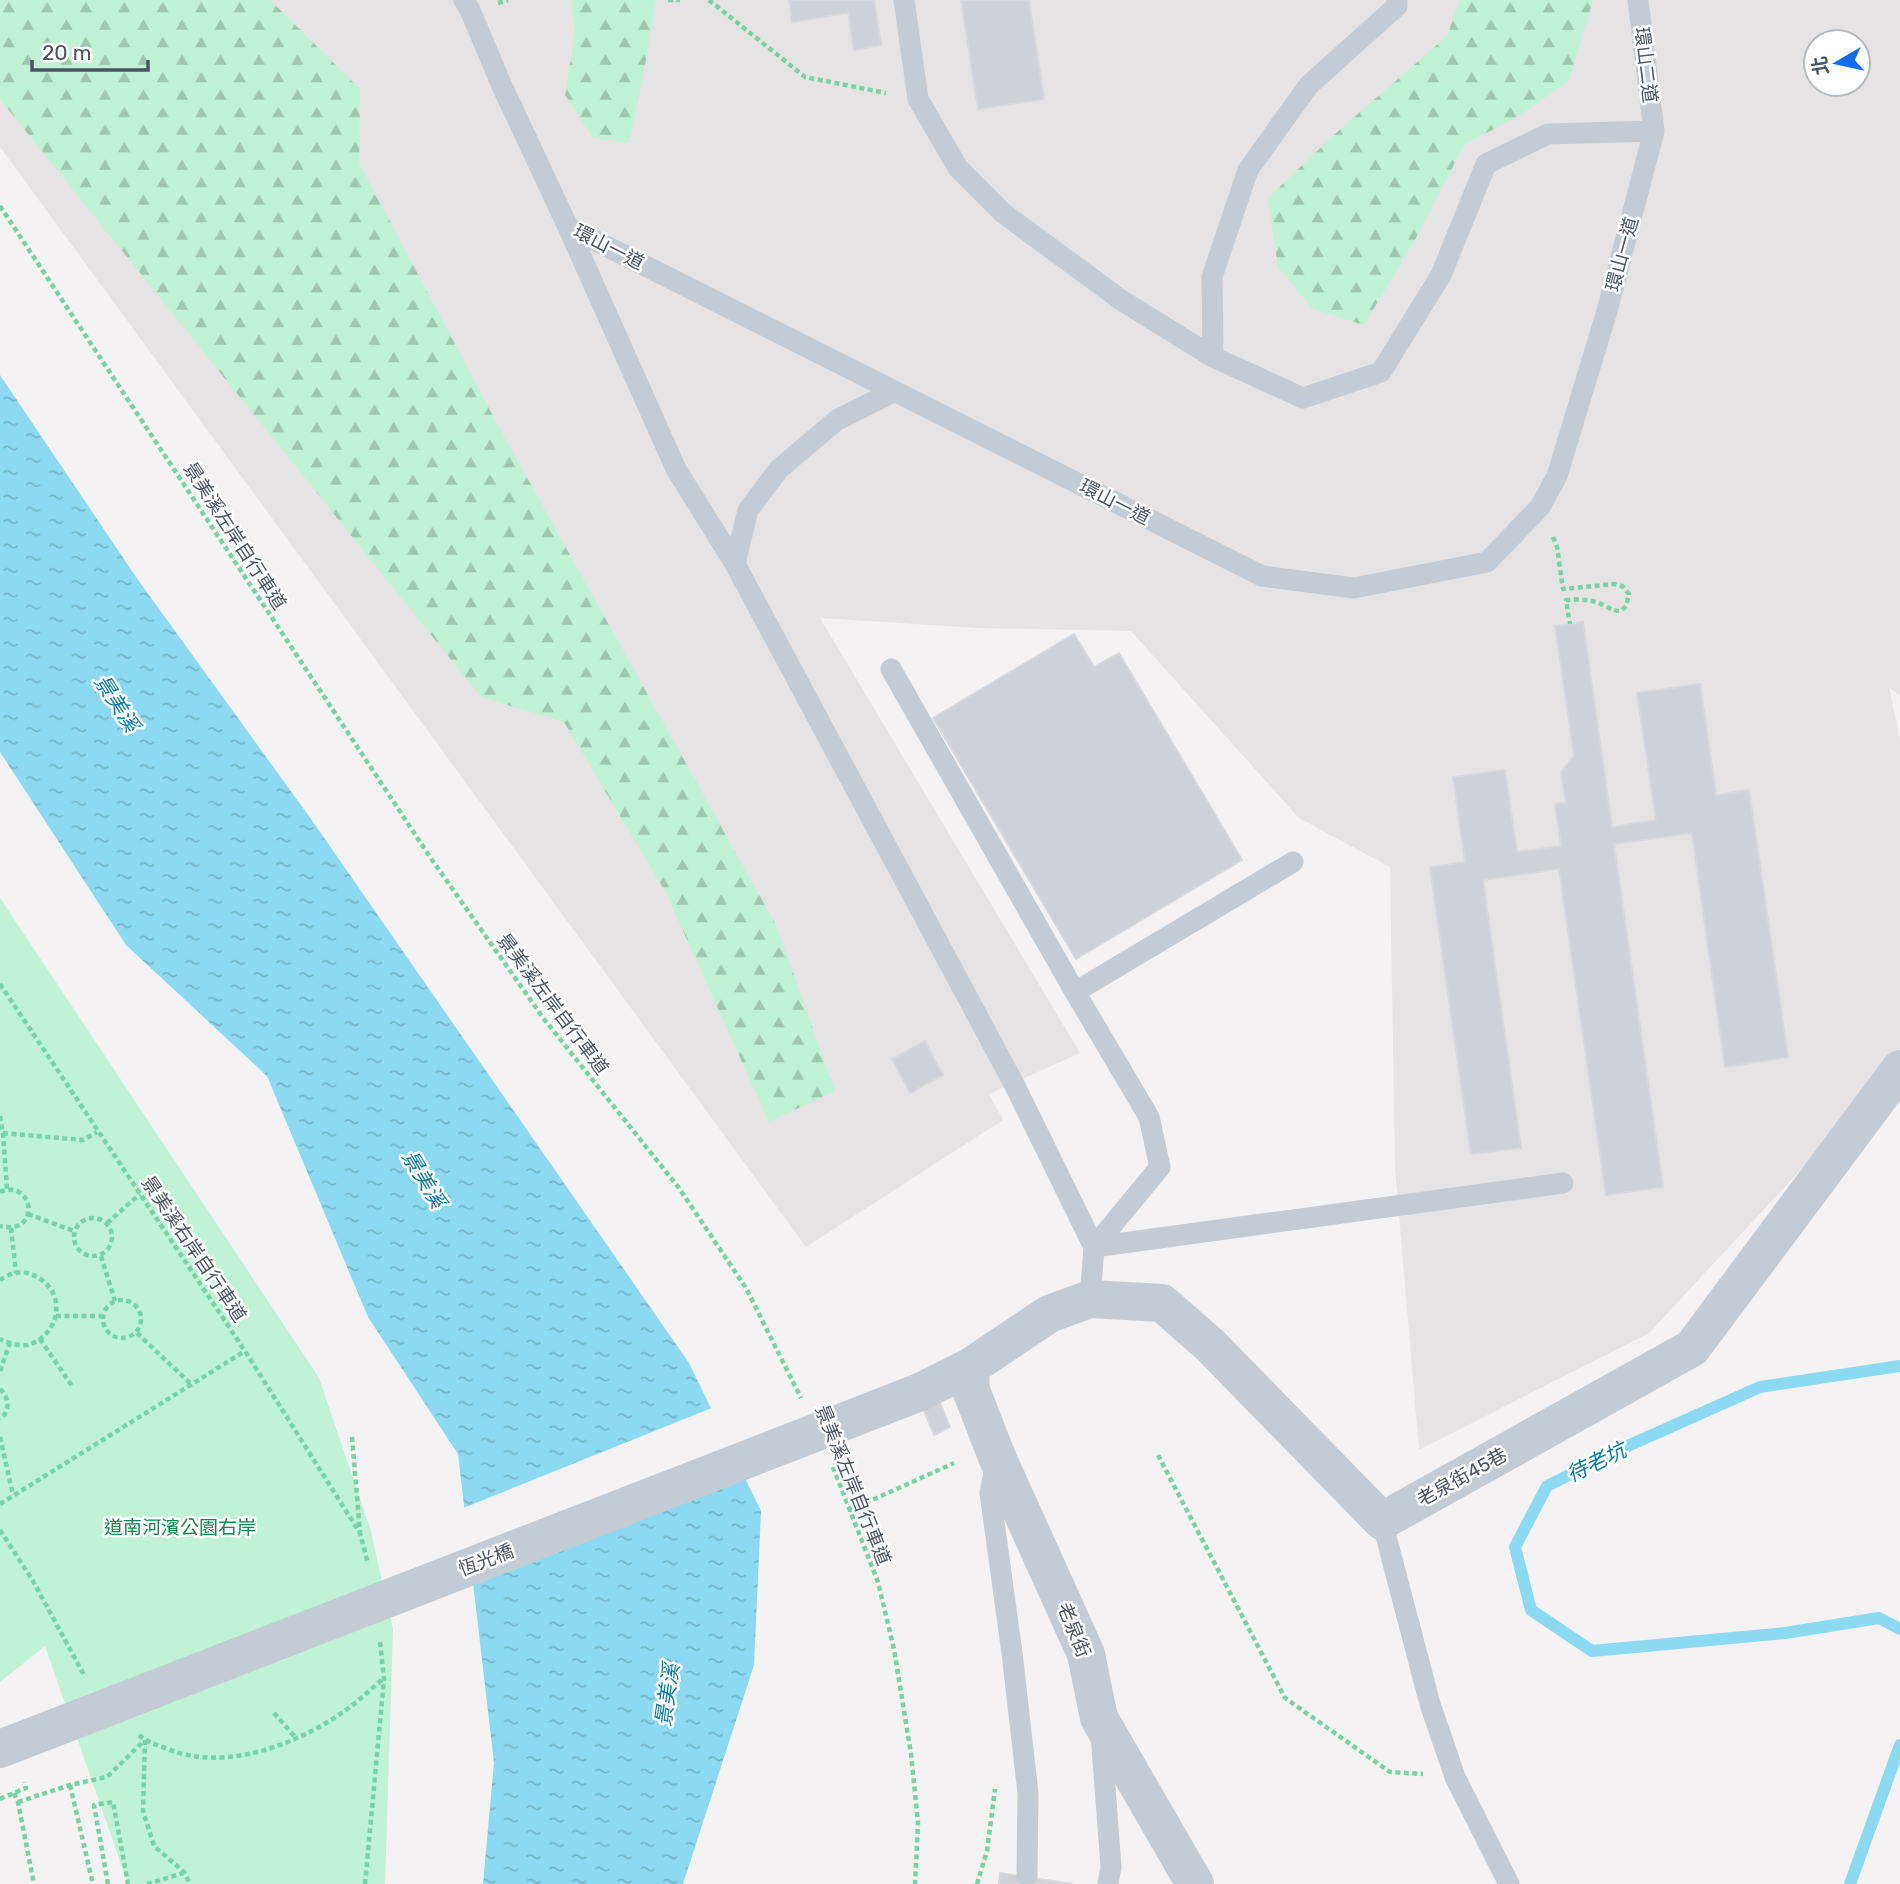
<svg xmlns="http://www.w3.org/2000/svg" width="1900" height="1884" font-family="Rubik,'Noto Sans TC',sans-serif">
	<defs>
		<pattern id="forest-firs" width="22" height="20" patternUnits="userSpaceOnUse" patternTransform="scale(1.75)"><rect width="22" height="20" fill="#c0f2d5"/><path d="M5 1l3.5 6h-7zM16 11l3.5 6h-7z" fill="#9ec7b0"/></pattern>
		<pattern id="water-ripples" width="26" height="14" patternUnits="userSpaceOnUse" patternTransform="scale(1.75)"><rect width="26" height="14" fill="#8cdaf1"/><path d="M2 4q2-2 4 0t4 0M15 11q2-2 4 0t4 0" fill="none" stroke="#74b4c7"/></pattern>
	</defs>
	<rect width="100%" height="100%" fill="#f4f2f2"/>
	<!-- education -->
	<path fill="#e6e3e4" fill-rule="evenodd" d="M0,0H1900V696L1889,687L1900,740V1049L1847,1120L1649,1333L1419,1450L1395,1167L1390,867L1299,818L1131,631L977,628L820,618L1080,1053L989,1094L1003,1120L806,1247L0,147ZM1816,42H1858V84H1816Z"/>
	<!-- forest -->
	<path fill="url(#forest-firs)" d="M0,0H270L360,89L359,163L501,431L777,927L835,1091L769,1122L666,893L564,722L481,697L0,99Z
		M571,0H656L643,77L629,143L593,138L565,95L575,32Z
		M1460,0H1593L1569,81L1520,115L1464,145L1416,238L1364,325L1313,309L1278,267L1268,198L1335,134L1447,36Z"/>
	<!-- green -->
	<path fill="#c0f2d5" d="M0,898L319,1378L370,1528L393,1629L385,1884H128L45,1646L0,1682Z"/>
	<!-- water -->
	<path fill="url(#water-ripples)" d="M0,375L136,577L311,819L689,1363L761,1511L754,1665L683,1884H483L494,1763L458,1454L368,1317L267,1076L126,945L0,752Z"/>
	<!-- pier -->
	<path fill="#f4f2f2" d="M714,1407L745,1470L470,1584L461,1509Z"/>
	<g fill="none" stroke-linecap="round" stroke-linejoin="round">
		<!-- stream -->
		<path stroke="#8cdaf1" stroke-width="12" d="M1900,1366L1760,1387L1621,1449L1547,1486L1515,1547L1531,1610L1592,1651L1785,1633L1879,1618L1900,1629
			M1850,1884L1900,1745"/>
	</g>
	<!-- building -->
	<path fill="#ced1d7" stroke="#d6d8de" stroke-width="2" d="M789,0H874L881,45L854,50L848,13L792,22Z
		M961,0H1029L1044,99L978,109Z
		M1583,622L1612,827L1656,820L1637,693L1700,684L1716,795L1749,790L1788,1057L1725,1067L1692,833L1614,844L1663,1187L1606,1195L1559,869L1483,880L1521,1148L1471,1154L1430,867L1465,862L1453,777L1505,770L1517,852L1561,846L1555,804L1566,802L1561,773L1574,755L1555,626Z
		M1074,634L1094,667L1119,653L1242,860L1076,959L933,718Z
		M925,1041L943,1075L910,1093L892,1059Z
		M937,1396L950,1427L934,1435L921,1403Z
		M1000,1873L1072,1884H999Z"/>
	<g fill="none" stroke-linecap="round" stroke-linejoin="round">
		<!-- path -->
		<path stroke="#76d3a7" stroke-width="4.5" stroke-dasharray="5 3.5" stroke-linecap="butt" d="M668,0H680
			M709,0L805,77L886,93
			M498,3L508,0
			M0,206L430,857L544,1019L679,1188L746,1288L801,1398
			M1553,537L1557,547L1563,589L1614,584L1622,586L1629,594L1626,606L1621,611C1613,611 1612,609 1605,606C1593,599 1579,599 1566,600L1570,624
			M0,984L245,1351L360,1533L368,1564
			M0,1116L3,1133L7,1189
			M3,1133L83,1140L97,1132
			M0,1192C34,1178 42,1236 0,1226
			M28,1214L74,1231
			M74 1237a19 19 0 1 1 38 0a19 19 0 1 1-38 0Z
			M107,1223L140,1194
			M11,1228L16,1273
			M101,1256L115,1301
			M0,1280C4,1277 10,1274 15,1273C33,1269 54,1285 56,1303C59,1322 45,1341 27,1345C18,1346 8,1343 0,1339
			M103 1319a19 19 0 1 1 38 0a19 19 0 1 1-38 0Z
			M56,1316H103
			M137,1333L192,1385
			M40,1339L72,1386
			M0,1371L10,1343
			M0,1389C9,1397 11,1411 0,1419
			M0,1437L13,1495
			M352,1437L360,1532
			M1158,1455L1285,1698L1390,1772L1423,1774
			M833,1467L878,1582L894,1649L911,1754L918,1823L915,1884
			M0,1504L245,1351
			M850,1510L954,1463
			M0,1530L33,1581L84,1675
			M274,1713L296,1738
			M139,1735C147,1742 157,1745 168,1749C226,1773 302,1743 350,1707C362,1698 372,1688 383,1679
			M145,1740L143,1811L154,1846L184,1872L190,1884
			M70,1785L93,1884
			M14,1793L18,1802L34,1884
			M0,1799L26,1788L25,1782
			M18,1802L70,1785L107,1777L144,1741
			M108,1884L94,1805L113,1802L128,1884
			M147,1884L183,1873
			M365,1884L384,1679L380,1642
			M977,1884L987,1851L995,1789"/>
		<!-- lane -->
		<path stroke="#c3ccd4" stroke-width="21" d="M464,0L470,10L502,86L568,227L676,469L735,564L1014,1084L1094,1247L1090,1299
			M904,0L918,99L958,168L1003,213L1121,300L1213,357L1303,398L1381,372L1441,275L1486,164L1548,134L1654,131
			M568,227L1262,576L1354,588L1487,562L1540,507L1557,476L1607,311L1654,131L1638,0
			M1213,357L1212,277L1248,170L1309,85L1397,6V0
			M735,564L748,510L779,469L837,420L893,392
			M891,669L1075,992
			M1094,1247L1160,1167L1149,1117L1075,992L1293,862
			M1094,1247L1563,1183
			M996,1464L990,1493L1012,1653L1028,1793L1027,1876
			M1382,1521L1430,1704L1455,1777L1509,1884
			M1101,1734L1111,1867L1108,1884"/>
		<!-- street -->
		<path stroke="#c3ccd4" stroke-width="38" d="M970,1367L971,1390L997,1457L1086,1654L1099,1718L1195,1884
			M920,1392L970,1367L1049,1314L1090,1299L1162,1303L1210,1345L1382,1521L1692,1348L1900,1069"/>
		<!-- street-bridge -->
		<path stroke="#c3ccd4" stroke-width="38" d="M0,1749L920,1392"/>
	</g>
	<g text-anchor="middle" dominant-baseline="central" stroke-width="5" stroke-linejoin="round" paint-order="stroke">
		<!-- street labels -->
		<g font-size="19" fill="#495561" stroke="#fff">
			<text transform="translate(1646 65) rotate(83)">環山二道</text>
			<text transform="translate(609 247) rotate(27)">環山一道</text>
			<text transform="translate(1622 254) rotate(-75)">環山一道</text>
			<text transform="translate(1115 502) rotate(27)">環山一道</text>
			<text transform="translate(235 536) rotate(57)">景美溪左岸自行車道</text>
			<text transform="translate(553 1004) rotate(53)">景美溪左岸自行車道</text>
			<text transform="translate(194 1249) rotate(56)">景美溪右岸自行車道</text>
			<text transform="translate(1462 1477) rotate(-29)">老泉街45巷</text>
			<text transform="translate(853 1485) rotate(68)">景美溪左岸自行車道</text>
			<text transform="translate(486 1560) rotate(-21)">恆光橋</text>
			<text transform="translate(1074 1630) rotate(68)">老泉街</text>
		</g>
		<!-- park labels -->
		<g font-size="19" fill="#13834d" stroke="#fff">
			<text x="180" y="1527">道南河濱公園右岸</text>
		</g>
		<!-- water labels -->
		<g font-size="21" font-style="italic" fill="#077c9f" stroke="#fff">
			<text transform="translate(117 703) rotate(57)">景美溪</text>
			<text transform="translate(424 1179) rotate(59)">景美溪</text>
			<text transform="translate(1596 1462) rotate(-26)">待老坑</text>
			<text transform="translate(667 1695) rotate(-82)">景美溪</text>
		</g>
	</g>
	<!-- north arrow -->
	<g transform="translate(1837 63) rotate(261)"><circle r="33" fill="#ffffff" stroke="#b6bbc0" stroke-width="2"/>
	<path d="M0-5L12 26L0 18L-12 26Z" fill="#126eef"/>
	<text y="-10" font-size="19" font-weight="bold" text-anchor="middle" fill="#495561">北</text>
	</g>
	<!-- scale -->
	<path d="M32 60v10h116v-10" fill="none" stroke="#495561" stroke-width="3.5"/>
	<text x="42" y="60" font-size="21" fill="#495561" stroke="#ffffff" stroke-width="5" paint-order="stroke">20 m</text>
</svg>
